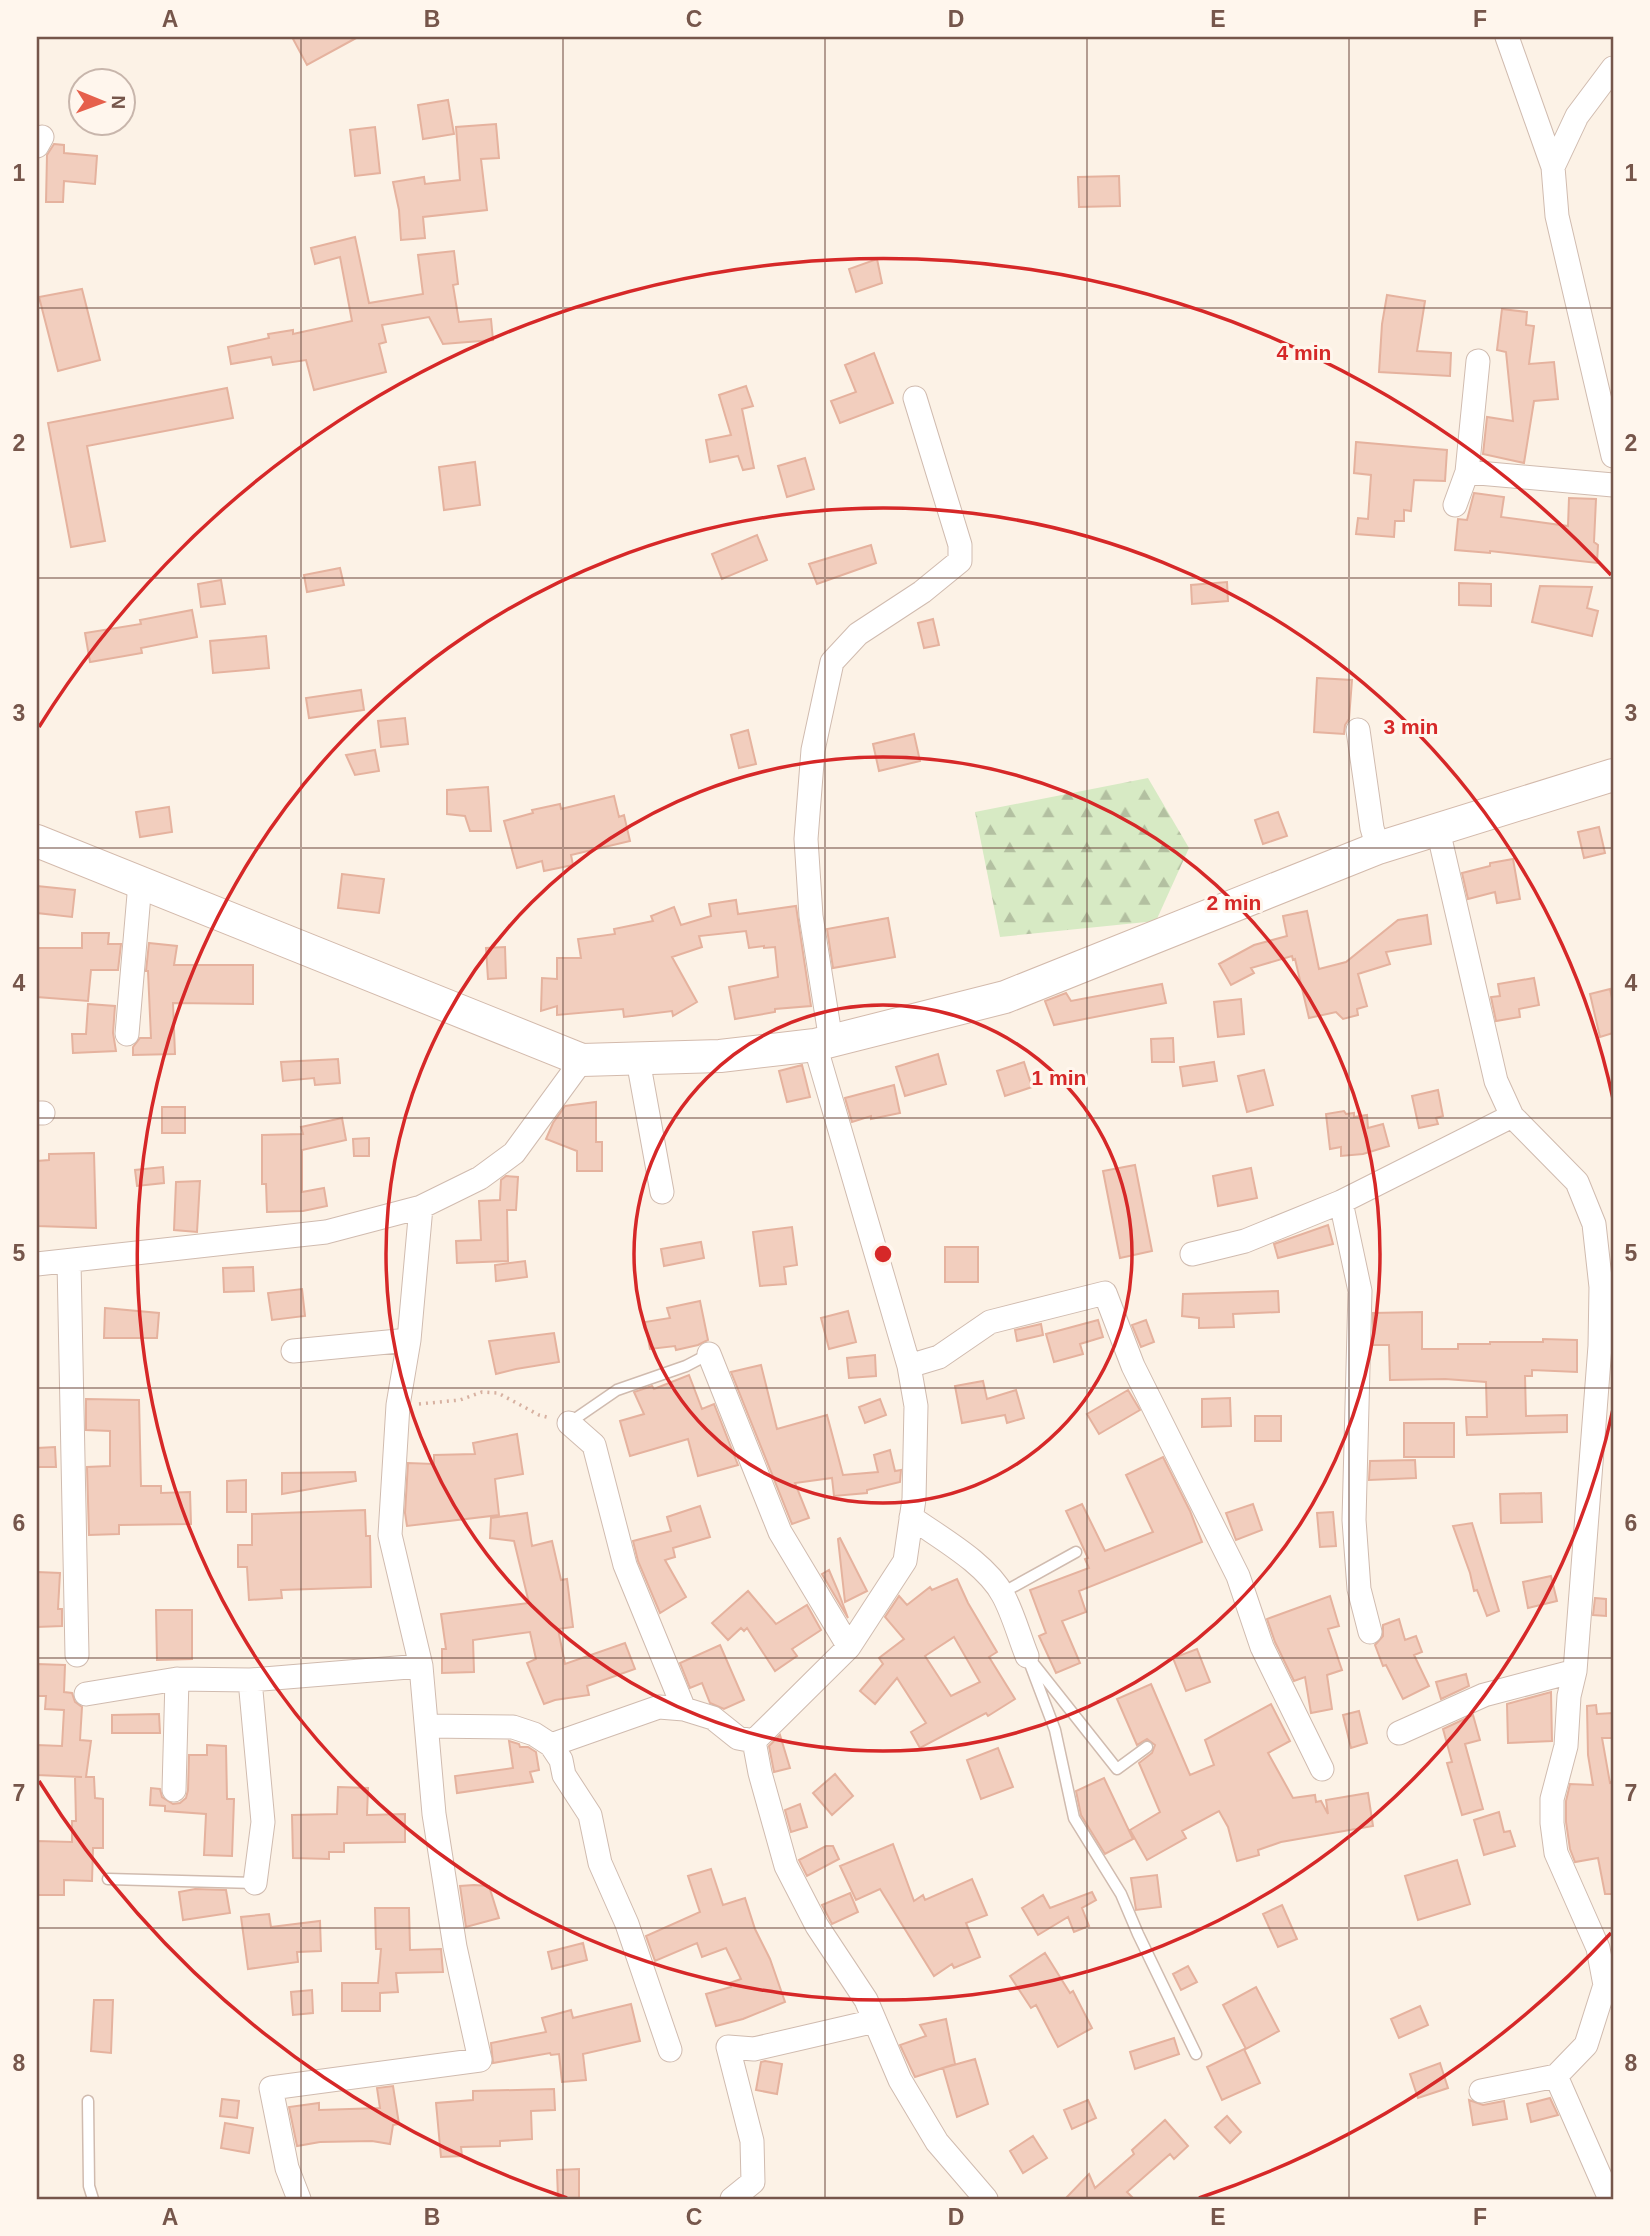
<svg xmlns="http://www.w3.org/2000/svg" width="1650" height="2236" font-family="Helvetica,sans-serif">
	<defs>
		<pattern id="forest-firs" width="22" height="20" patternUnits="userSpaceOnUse" patternTransform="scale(1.75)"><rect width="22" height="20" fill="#d7eac4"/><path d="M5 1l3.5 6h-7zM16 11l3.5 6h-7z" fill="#b3c0a1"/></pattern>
	</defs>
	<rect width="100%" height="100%" fill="#fcf2e6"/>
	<!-- forest -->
	<path fill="url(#forest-firs)" d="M1148,778L1189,848L1156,921L1000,937L975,812Z"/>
	<!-- building -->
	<path fill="#f2cebe" stroke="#e5b29e" stroke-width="2" fill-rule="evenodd" d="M292,37H358L307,65Z
		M448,100L454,134L423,139L418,105Z
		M496,124L499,158L481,159L487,210L423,217L425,238L401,240L399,210L393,182L424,177L425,184L460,180L456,127Z
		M375,127L380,173L355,176L350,130Z
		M54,144L64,145V153L97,156L95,184L64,181L63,202H46L47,155Z
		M1119,176L1120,206L1079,207L1078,177Z
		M355,237L369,303L423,294L418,255L454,251L458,284L453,285L459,322L491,319L493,340L443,344L429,317L382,325L386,342L379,344L386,372L314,390L306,360L273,365L271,357L231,364L228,347L269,338L268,334L293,330V334L352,321L340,257L315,264L311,248Z
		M877,259L882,283L856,292L849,269Z
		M82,289L100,360L58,371L39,297Z
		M1387,295L1425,301L1417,351L1451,353L1450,376L1379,372L1382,324Z
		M1502,309L1527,312L1526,325L1534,326L1529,364L1554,362L1558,399L1534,401L1524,463L1483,454L1487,417L1513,421L1506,352L1497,350Z
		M874,353L893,403L840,423L831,401L856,392L845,365Z
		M746,386L753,406L742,409L754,468L743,470L738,456L710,462L706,440L731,435L719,395Z
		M227,388L233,418L87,446L105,541L71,547L48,423Z
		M1356,442L1447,450L1445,481L1414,480L1411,511L1404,510V521H1395L1394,537L1356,534L1358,518L1368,519L1371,475L1354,473Z
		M805,458L814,489L787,497L778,466Z
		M475,462L480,505L444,510L439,467Z
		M1474,493L1504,497L1501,517L1568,526L1569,498L1596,499L1594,542L1598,545L1597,563L1490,551V553L1455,550L1458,519L1467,520Z
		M757,535L767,560L722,579L712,554Z
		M871,545L876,563L817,584L809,564Z
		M340,568L344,585L307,592L304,575Z
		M221,580L225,604L201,607L198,584Z
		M1227,582L1228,601L1192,604L1191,585Z
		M1459,583L1491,584V606L1459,605Z
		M1540,586L1592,587L1587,608L1598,611L1592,636L1532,622Z
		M192,610L197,637L141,648L142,653L90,662L85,633L141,624L140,620Z
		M933,619L939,645L924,648L918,623Z
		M266,636L269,668L213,673L210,641Z
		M1317,678L1352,680L1349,719L1345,725L1344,734L1314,732Z
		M361,690L364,710L309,718L306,698Z
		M405,718L408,744L381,747L378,721Z
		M748,730L756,764L739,768L731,735Z
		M914,734L920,761L879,771L873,744Z
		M375,750L379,771L355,775L346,755Z
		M488,787L491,831H470L465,816L447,814V790Z
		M614,796L619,817L624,815L630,841L571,855L573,865L544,871L542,861L517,868L504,821L533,813L532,810L560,804L561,809Z
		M169,807L172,832L140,837L136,812Z
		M1278,812L1287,836L1263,844L1255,820Z
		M1599,827L1605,853L1584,858L1578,832Z
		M1513,859L1520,899L1497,903L1495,892L1468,899L1462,873L1490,866V863Z
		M342,874L384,879L379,913L338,908Z
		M37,886L75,890L72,917L37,913Z
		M736,900L738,914L796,906L811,1006L775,1009V1012L735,1019L729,987L778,977L775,947L764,948V946L749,948L746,931L699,936L702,947L672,957L697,1002L673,1016L672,1011L624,1017L623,1009L557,1015V1006L541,1011L542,978L557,979V958H581L578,939L615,934L614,929L653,921L651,916L674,907L681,925L711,916L709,904Z
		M1307,911L1319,969L1346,962L1398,920L1427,915L1431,944L1386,952L1390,964L1358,974L1367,1006L1357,1009L1358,1015L1343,1019L1336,1012L1309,1018L1295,959L1293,960L1292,956L1251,968L1254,973L1231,985L1219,964L1254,945L1287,936L1283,916Z
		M888,918L895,957L833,968L827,929Z
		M82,933H109L108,944H121L118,970H91L88,1001L37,997V948H82Z
		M149,943L177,946L174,965H253V1004L173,1003L175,1054L133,1055V1047L140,1038H151L148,971H146Z
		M505,947L506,978L488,979L486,948Z
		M1534,978L1539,1005L1519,1009L1520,1017L1496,1021L1491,997L1500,996L1498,984Z
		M1162,984L1166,1003L1054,1025L1045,1001L1066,993L1071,1001Z
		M1610,989L1613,1003V1033L1600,1037L1590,994Z
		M1241,999L1244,1034L1218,1037L1214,1002Z
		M88,1004L115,1006L113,1033L116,1051L73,1053L72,1034H86Z
		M1173,1038L1174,1062H1152L1151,1039Z
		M938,1054L946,1084L905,1096L896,1067Z
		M338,1059L340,1083L315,1085L314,1078L283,1081L281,1062Z
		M1024,1062L1032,1087L1005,1096L997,1071Z
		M1214,1062L1217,1081L1183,1086L1180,1067Z
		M802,1065L810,1097L787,1102L779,1071Z
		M1264,1070L1273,1105L1247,1112L1238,1076Z
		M894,1085L900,1113L871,1119V1116L852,1122L845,1098Z
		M1438,1090L1443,1116L1436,1118L1438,1124L1419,1128L1412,1096Z
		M596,1102V1142H602V1171H577V1151L546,1139L553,1123L565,1106Z
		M162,1107H185V1133H162Z
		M1344,1111L1346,1114L1354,1113V1117L1367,1115L1368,1128L1383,1124L1389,1146L1363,1154L1341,1156V1147L1330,1149L1326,1114Z
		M342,1118L346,1140L302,1150V1192L324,1188L327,1206L303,1211L267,1212L266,1184H262V1135L303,1134L301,1127Z
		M369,1138V1156H354L353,1139Z
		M94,1153L96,1228L37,1226V1161L49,1160V1154Z
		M1135,1165L1152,1251L1120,1258L1103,1171Z
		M163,1167L164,1183L137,1186L135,1170Z
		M1251,1168L1257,1198L1218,1206L1213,1176Z
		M506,1176L518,1177L516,1210H507L508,1261L457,1263L456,1241L481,1240L479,1201L500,1200L501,1180Z
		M200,1181L197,1232L174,1230L176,1182Z
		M1328,1225L1333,1244L1278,1258L1274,1244Z
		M792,1227L797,1265L784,1267L786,1284L760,1286L753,1232Z
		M701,1242L704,1258L664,1266L661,1249Z
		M945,1247H978V1282H945Z
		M525,1261L527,1277L496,1281L495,1265Z
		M253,1267L254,1291L224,1292L223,1268Z
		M302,1289L305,1316L272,1320L268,1293Z
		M1278,1291L1279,1312L1233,1314L1234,1327L1199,1328V1318L1182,1316L1183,1294Z
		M700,1301L708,1340L698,1345L676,1350L675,1346L650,1349L645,1322L670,1318L667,1308Z
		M105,1308L159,1313L157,1338H104Z
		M848,1311L856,1342L829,1349L821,1318Z
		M1422,1312V1349H1458V1344H1490V1342H1543V1339L1577,1340V1372L1532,1370V1376H1525L1526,1416L1567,1415V1432L1467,1435L1466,1417H1487L1486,1382L1445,1379L1390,1380L1389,1345H1373V1313Z
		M1098,1320L1103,1337L1080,1344L1083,1354L1054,1362L1046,1334Z
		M1146,1320L1154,1342L1141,1347L1132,1325Z
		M1041,1324L1043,1335L1017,1341L1015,1330Z
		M554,1333L559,1362L516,1369L496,1374L489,1341Z
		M875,1355L876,1376L849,1378L847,1358Z
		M761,1365L777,1429L827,1415L843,1475L878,1472L874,1455L890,1450L895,1471L901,1470L900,1482L867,1490V1493L834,1496L832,1478L795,1483L809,1518L792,1524L731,1372Z
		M689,1375L702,1409L714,1404L738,1465L698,1476L688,1439L630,1456L620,1421L644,1414L634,1392L652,1386L654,1389Z
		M983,1381L987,1399L1016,1390L1024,1418L1007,1423L1005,1415L962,1423L955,1386Z
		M1128,1390L1140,1410L1099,1434L1087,1414Z
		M1230,1398L1231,1426L1202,1427V1399Z
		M86,1399L139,1400L141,1486H161V1493L190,1492L191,1524L119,1525V1534L89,1535L87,1467L110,1466V1431L86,1430Z
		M880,1399L886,1415L865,1423L859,1407Z
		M1255,1416H1281V1441H1255Z
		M1404,1423H1454V1457H1404Z
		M517,1434L523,1474L495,1479L499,1515L407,1526L405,1513L408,1463L434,1464V1455L475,1454L473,1443Z
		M55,1447L56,1467H37V1448Z
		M1163,1457L1190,1511L1202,1542L1079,1591L1086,1612L1062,1621L1080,1663L1056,1673L1039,1636L1046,1633L1030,1590L1089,1568L1085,1559L1088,1558L1066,1511L1082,1504L1105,1551L1153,1532L1126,1475Z
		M1415,1460L1416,1478L1369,1480L1370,1461Z
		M355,1472L356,1481L282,1494V1473Z
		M246,1480V1512H227V1481Z
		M1541,1493L1542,1522L1501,1523L1500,1494Z
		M1253,1504L1262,1530L1236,1540L1226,1513Z
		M700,1506L710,1537L673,1548L675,1557L665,1560L686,1597L660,1613L638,1561L633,1541L671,1531L667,1517Z
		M365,1510L366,1536H370L371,1587L281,1590L282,1598L249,1600L247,1567H238V1545H252V1514Z
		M1333,1512L1336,1546L1320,1547L1317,1513Z
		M527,1513L532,1546L552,1541L561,1580L567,1579L573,1627L558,1629L565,1664L625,1643L635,1669L587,1686L589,1695L555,1700L544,1704L527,1663L536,1659L530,1632L473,1640L474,1672L442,1673V1649H446L441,1614L529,1603L514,1541L490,1538L491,1518Z
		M1472,1523L1499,1611L1487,1616L1477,1590L1474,1591L1470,1573L1453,1526Z
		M840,1538L867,1591L845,1602L838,1539Z
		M829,1570L838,1591L848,1618L822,1574Z
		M37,1572L60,1573L58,1609H62V1626L37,1627Z
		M1551,1576L1557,1601L1528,1608L1523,1582Z
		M957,1579L968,1603L997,1652L989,1657L1015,1699L988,1716L986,1713L920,1748L911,1732L926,1723L897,1678L875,1704L860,1691L883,1664L879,1658L904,1639L885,1617L899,1596L907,1605L930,1587L932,1590ZM954,1637L980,1682L951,1696L925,1656Z
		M748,1591L776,1624L807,1605L821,1630L792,1649L797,1656L775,1671L747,1628L744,1631L741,1628L728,1640L712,1623Z
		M1330,1596L1339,1626L1328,1629L1342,1670L1327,1675L1332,1709L1311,1713L1305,1677L1294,1681L1275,1642L1267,1619Z
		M1595,1598L1606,1599V1616L1593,1615Z
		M156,1610H192V1659L157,1660Z
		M1399,1619L1405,1640L1416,1636L1422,1652L1414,1655L1429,1686L1403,1699L1386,1665L1383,1666L1375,1645L1383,1636V1625Z
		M720,1645L744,1700L724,1709L710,1703L702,1683L690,1688L680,1663Z
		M1197,1649L1210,1682L1186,1691L1173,1658Z
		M37,1664L65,1665L64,1692L72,1693L75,1702L82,1707L80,1740L91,1741L86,1777H94L95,1798L103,1799V1848H93L92,1881L64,1880V1895H37V1841L72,1842V1821H76L75,1777H82L37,1775V1745L62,1746L64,1710L45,1709L46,1696H37Z
		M1466,1674L1469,1686L1441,1699L1436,1682Z
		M1151,1684L1190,1775L1214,1765L1205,1740L1271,1704L1290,1741L1268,1753L1293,1798L1315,1795L1316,1802L1321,1801L1328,1814L1326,1800L1368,1793L1373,1826L1281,1842L1258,1850L1259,1855L1237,1861L1228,1827L1219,1811L1182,1831L1186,1838L1147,1860L1130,1830L1160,1812L1139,1763L1152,1753L1155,1745L1147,1739L1137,1745L1117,1699Z
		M1551,1692L1552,1741L1508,1743L1507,1704Z
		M1596,1705L1597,1714L1613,1713V1738H1602L1610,1783L1613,1782V1894H1605L1598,1858L1575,1862L1570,1849L1566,1822V1801L1570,1784L1593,1785L1588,1755L1587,1706Z
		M1359,1711L1367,1743L1351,1748L1343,1715Z
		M159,1714L160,1733H112V1715Z
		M1473,1715L1480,1740L1465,1744L1483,1809L1462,1815L1447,1763L1452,1762L1443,1729Z
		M780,1735L790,1768L774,1772L769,1746Z
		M509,1741L519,1744L520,1747H528L536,1752L539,1770L530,1772L533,1782L457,1793L455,1776L513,1768Z
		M207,1745L226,1746L227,1799H234L232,1856L204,1855L206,1814L165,1811V1806L150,1805L151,1788L160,1789L162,1797L173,1804L180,1803L186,1798L188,1790L189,1755H207Z
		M998,1748L1013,1787L981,1799L967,1760Z
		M835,1774L853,1796L832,1815L813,1793Z
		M1104,1778L1133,1839L1105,1854L1081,1815L1076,1791Z
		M338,1787L368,1788L367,1815L405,1814V1842L344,1843V1852H329V1859L293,1858L292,1815L337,1814Z
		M800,1804L807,1827L791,1832L785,1810Z
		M1499,1812L1504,1832L1510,1831L1515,1846L1484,1855L1474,1820Z
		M893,1844L914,1901L923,1895L925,1900L972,1879L987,1915L966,1923L980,1957L954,1968L952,1964L934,1976L880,1889L856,1900L840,1866Z
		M826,1846H833L839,1859L807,1876L799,1860Z
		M1457,1860L1470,1904L1418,1920L1405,1876Z
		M711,1869L723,1905L745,1898L755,1929L770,1959L785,2002L743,2019L716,2026L706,1994L731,1987L730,1983L741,1979L726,1948L702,1957L697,1943L655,1961L646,1936L700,1912L688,1876Z
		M1157,1875L1161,1907L1136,1910L1131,1878Z
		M474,1885L489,1886L499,1918L466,1927L460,1886Z
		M195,1889L226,1890L230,1913L183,1920L179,1892Z
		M1092,1892L1096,1900L1082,1908L1089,1926L1074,1932L1068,1917L1038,1935L1022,1908L1043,1895L1050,1908Z
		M850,1893L858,1912L832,1924L822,1905Z
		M1282,1905L1297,1939L1278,1947L1263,1914Z
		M375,1908H409L410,1950L441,1949L443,1972L396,1973L398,1992L380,1993V2011H342V1983H378L381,1949H376Z
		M269,1914L271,1927L320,1921L321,1951L297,1952L298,1962L248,1969L241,1917Z
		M583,1943L587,1960L552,1969L548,1952Z
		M1045,1953L1070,1993L1073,1991L1092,2028L1058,2047L1036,2005L1031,2008L1010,1976Z
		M1188,1966L1197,1982L1181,1990L1173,1974Z
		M1256,1987L1279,2031L1246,2049L1223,2005Z
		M312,1990L313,2013L293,2015L291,1992Z
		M94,2000H113L111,2053L91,2051Z
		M631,2004L640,2041L583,2054L586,2080L562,2082L559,2054L551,2055L550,2053L493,2063L491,2043L546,2032L542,2018L571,2010L573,2018Z
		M1420,2006L1428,2025L1399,2038L1391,2019Z
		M946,2019L955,2064L915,2077L900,2045L926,2036L920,2025Z
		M1174,2038L1179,2054L1135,2069L1130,2052Z
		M1244,2049L1260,2083L1222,2100L1207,2067Z
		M975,2059L988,2104L957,2117L943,2068Z
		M765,2061L782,2064L777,2094L756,2090L761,2062Z
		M1440,2063L1448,2088L1418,2098L1410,2074Z
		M393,2086L399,2124L393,2125L390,2144L372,2141L320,2142L297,2146L289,2107L319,2103V2110L380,2108L377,2088Z
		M554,2089L555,2110L531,2111L532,2139L500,2141V2146L461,2147L462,2156L441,2157L436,2103L473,2100V2091Z
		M1550,2098L1558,2115L1531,2122L1527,2104Z
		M222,2099L239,2101L237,2118L220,2116Z
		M1088,2100L1096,2118L1072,2129L1064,2110Z
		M1469,2100L1483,2105L1504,2101L1507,2119L1473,2125Z
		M1227,2116L1241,2132L1230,2143L1215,2127Z
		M1165,2120L1188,2146L1174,2159L1170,2154L1127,2192L1134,2199H1065L1089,2174L1095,2188L1134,2154L1132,2150Z
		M225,2123L253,2128L249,2153L221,2148Z
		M1033,2136L1047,2158L1023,2173L1010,2151Z
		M579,2169V2199H558L557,2170Z"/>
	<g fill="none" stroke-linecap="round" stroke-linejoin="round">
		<!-- lane casing -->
		<g stroke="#d0bbaf" stroke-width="13">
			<path id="lane" d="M569,1423L617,1390L686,1366L709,1354
				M1002,1593L1076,1552
				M1027,1656L1055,1730L1074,1818L1121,1894L1138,1934L1196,2054
				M1033,1663L1117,1769L1147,1747
				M108,1879L255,1883
				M88,2101L89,2186L93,2199"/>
		</g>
		<!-- street casing -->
		<g stroke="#d0bbaf" stroke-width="25">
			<path id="street" d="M1507,37L1553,167
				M1613,68L1577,116L1553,167L1557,216L1613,456
				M37,146L42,137
				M1467,472L1613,485
				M1455,505L1467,472L1478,361
				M1358,730L1372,828L1378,848
				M1438,830L1496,1081L1512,1116L1577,1182L1594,1224L1601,1287L1600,1346L1575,1671L1569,1696L1566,1746L1552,1799V1823L1556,1853L1598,1948L1605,1985L1586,2045L1556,2076L1481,2091
				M127,1034L140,883
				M831,1041L811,916L806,839L813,750L832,662L858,634L922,592L960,561V545L915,398
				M815,1045L909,1366L916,1406L914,1499L905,1561L849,1647L754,1741L760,1773L786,1866L817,1926L866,2000L900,2080L937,2142L986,2199
				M638,1060L662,1192
				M37,1113H43
				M1341,1202L1360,1291L1354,1520L1359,1589L1370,1632
				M1192,1254L1245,1241L1341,1202L1512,1116
				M69,1262L77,1655
				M37,1264L326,1232L421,1207L480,1178L514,1153L582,1060
				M293,1351L409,1340
				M709,1354L780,1532L849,1647
				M909,1366L939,1357L990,1322L1105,1293L1133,1366L1238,1576L1262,1647L1322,1769
				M569,1423L594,1445L625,1565L684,1709
				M911,1517C940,1538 986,1563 1003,1595C1013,1613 1019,1636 1027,1656
				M250,1680L263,1822L255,1883
				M86,1694L177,1679L250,1680L421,1666
				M427,1726L513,1727L534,1734L551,1745L561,1760L564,1775L590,1815L600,1863L627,1924L670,2050
				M1399,1733L1484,1695L1575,1671
				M551,1745L659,1707L684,1709L713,1718L738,1738L754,1741
				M174,1790L177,1679
				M1556,2076L1610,2199
				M299,2199L287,2168L271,2088L480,2060L455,1947L434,1814L421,1666L390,1535L398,1405L409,1340L421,1207
				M732,2199L753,2182L752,2141L728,2047L754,2049L875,2021"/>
		</g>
		<!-- secondary casing -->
		<g stroke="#d3baac" stroke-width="34">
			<path id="secondary" d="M37,841L582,1060L720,1056L815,1045L1005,997L1378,848L1613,775"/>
		</g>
		<!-- path -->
		<path stroke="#d7b1a1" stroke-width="3.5" stroke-dasharray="2 5" stroke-linecap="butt" d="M419,1404L460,1400L482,1392L498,1393L539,1415L550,1418"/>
		<!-- lane -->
		<use href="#lane" stroke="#fff" stroke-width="10"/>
		<!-- street -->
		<use href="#street" stroke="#fff" stroke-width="23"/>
		<!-- secondary -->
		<use href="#secondary" stroke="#fff" stroke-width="32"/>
	</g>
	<!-- grid -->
	<path fill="none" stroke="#76564b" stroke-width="2" stroke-opacity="0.55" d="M301,37V2199M563,37V2199M825,37V2199M1087,37V2199M1349,37V2199M37,308H1613M37,578H1613M37,848H1613M37,1118H1613M37,1388H1613M37,1658H1613M37,1928H1613"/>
	<!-- distance rings -->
	<g fill="none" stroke="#d62828" stroke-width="3.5">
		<circle cx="883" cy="1254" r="249"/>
		<circle cx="883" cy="1254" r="497"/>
		<path d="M1613 1409A746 746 0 1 1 1613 1099"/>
		<path d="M1611 1933A995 995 0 0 1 1199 2198M567 2198A995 995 0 0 1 39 1781M39 727A995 995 0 0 1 1611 575"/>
	</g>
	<circle cx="883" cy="1254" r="10" fill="#d62828" stroke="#fff6ed" stroke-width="3.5"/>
	<g font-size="21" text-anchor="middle" font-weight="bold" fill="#d62828" stroke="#fff6ed" stroke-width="6" stroke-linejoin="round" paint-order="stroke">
		<text x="1304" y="360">4 min</text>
		<text x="1411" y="734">3 min</text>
		<text x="1234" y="910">2 min</text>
		<text x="1059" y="1085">1 min</text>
	</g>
	<!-- border -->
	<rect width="1650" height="2236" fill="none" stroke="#fff6ed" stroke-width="77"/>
	<!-- north arrow -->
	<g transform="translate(102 102) rotate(91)"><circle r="33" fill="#fff6ed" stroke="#c8b6ac" stroke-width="2"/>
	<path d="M0-5L12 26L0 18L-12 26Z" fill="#e6604c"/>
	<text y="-10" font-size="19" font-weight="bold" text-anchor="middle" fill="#76564b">N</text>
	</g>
	<rect x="38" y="38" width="1574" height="2160" fill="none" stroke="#76564b" stroke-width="2.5"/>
	<g font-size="23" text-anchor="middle" font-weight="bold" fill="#76564b">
		<text x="170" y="27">A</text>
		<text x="432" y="27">B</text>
		<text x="694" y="27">C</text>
		<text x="956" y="27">D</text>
		<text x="1218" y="27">E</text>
		<text x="1480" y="27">F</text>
		<text x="19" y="181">1</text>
		<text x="1631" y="181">1</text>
		<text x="19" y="451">2</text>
		<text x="1631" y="451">2</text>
		<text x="19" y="721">3</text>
		<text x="1631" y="721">3</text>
		<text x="19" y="991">4</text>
		<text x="1631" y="991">4</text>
		<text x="19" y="1261">5</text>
		<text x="1631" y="1261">5</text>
		<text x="19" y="1531">6</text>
		<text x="1631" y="1531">6</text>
		<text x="19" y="1801">7</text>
		<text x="1631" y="1801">7</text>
		<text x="19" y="2071">8</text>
		<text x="1631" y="2071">8</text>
		<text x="170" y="2225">A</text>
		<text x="432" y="2225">B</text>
		<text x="694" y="2225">C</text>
		<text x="956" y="2225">D</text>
		<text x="1218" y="2225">E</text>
		<text x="1480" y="2225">F</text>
	</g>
</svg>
